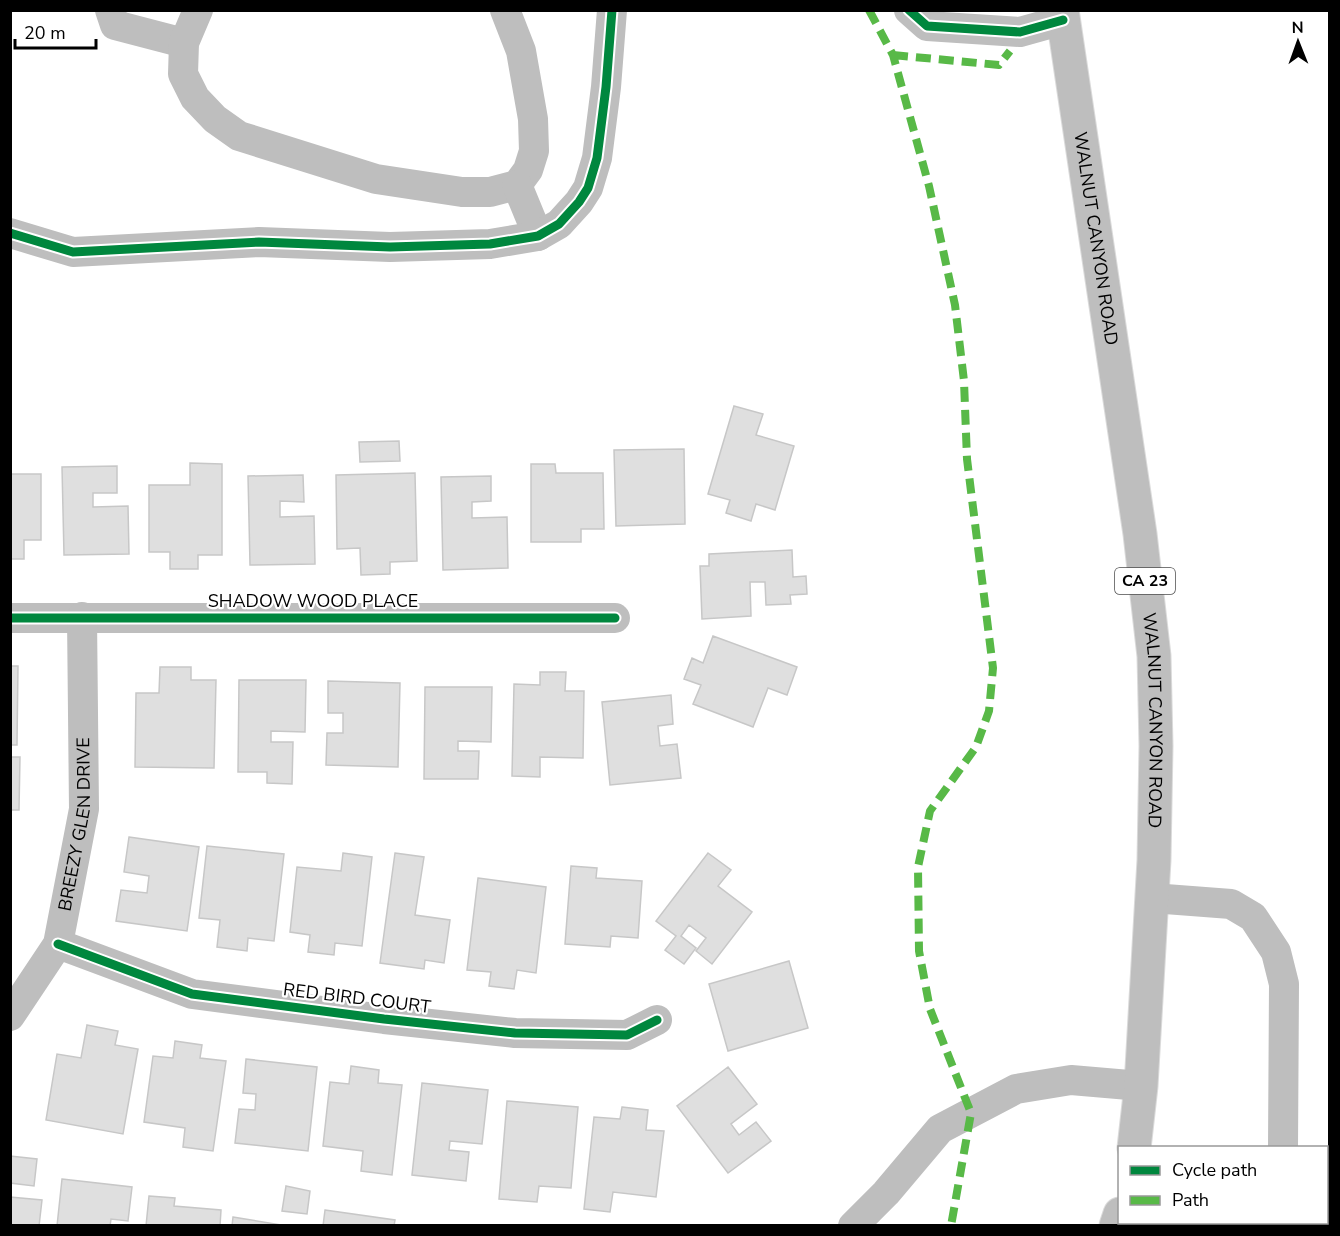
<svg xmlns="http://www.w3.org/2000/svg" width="1340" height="1236" font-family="'Nunito Sans',sans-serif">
	<rect width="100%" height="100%" fill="#fff"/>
	<!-- building -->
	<path fill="#dfdfdf" stroke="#c7c7c7" stroke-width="1.5" d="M734,406L763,414L756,435L794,446L775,510L756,504L751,521L726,513L730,500L708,494Z
		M399,441L400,461L360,462L359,442Z
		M684,449L685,524L616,526L614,450Z
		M190,463L222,464V555H198V569H170V552H149V485H190Z
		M531,464H555L556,473H603L604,529H581V542H531Z
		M117,466V493H93V507L128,506L129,554L64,555L62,467Z
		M415,473L417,561L390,562V574L361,575L360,548L337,549L336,475Z
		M10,474H41V540H24V559H10Z
		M303,475L304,502L280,501V517L314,516L315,564L250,565L248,476Z
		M491,476V501L472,502V518L507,517L508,568L443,570L441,477Z
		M792,550L793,577L806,576L807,594L790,595L791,604L766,605L765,582H750L751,616L702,619L700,566H709V554Z
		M713,636L797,667L787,695L768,688L753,727L693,704L701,685L684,679L692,658L703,663Z
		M10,666H18L17,745H10Z
		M160,667H191V680H216L214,768L135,767L136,693H159Z
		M540,672H566L565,691H584L583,758L540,757V777L512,776L514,684L540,685Z
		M239,680H306L305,732L271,731V742H293L292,784L267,783V772H238Z
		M328,681L400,683L398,767L326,765L327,733H343V713H328Z
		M425,687H492L491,742L458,741V751H479L478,779H424Z
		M671,695L673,724L658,726L660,746L677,744L681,778L610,785L602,702Z
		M10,757H20L19,810H10Z
		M129,837L199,847L187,931L116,921L121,890L147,893L149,876L124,872Z
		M207,846L284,854L274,941L248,938L247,951L217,947L220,920L199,918Z
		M343,853L372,857L362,946L335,943L334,955L308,952L310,935L290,932L297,867L341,871Z
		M395,853L424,857L415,915L450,920L444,963L425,960L424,969L380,963Z
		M708,853L731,870L718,886L752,912L712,964L696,951L706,938L689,925L681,936L696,948L684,964L665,950L676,936L656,921Z
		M571,866L597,868L596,878L642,881L638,938L611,936L610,947L565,944Z
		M478,878L546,887L536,973L517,970L514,989L489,986L491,972L467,970Z
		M789,961L808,1028L728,1051L709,984Z
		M87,1025L118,1031L115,1045L138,1049L123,1134L46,1120L57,1054L81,1058Z
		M175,1041L202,1045L200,1058L226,1061L213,1151L183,1147L185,1128L144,1122L153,1056L173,1058Z
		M246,1059L317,1067L308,1151L235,1143L239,1109L255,1110L256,1094L243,1093Z
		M351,1066L379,1070L378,1083L402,1085L392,1175L361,1171L363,1151L323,1146L330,1082L349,1084Z
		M728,1067L757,1104L731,1124L739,1135L756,1122L771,1141L728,1173L677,1106Z
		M422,1083L488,1090L482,1144L450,1141L449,1150L469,1152L466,1181L412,1175Z
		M507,1101L578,1107L571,1188L539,1186L537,1202L499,1199Z
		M622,1107L648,1110L646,1130L664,1131L656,1197L613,1192L610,1212L584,1209L594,1117L620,1119Z
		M10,1156L37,1159L34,1186L10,1183Z
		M62,1179L132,1187L128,1221L111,1219L110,1226H57Z
		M286,1186L310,1191L307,1214L282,1211Z
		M149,1196L175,1198L174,1206L221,1210L220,1226H146Z
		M10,1197L42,1200L39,1226H10Z
		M325,1210L395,1220L394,1226H323Z
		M233,1217L287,1226H232Z"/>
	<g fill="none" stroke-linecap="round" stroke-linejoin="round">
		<!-- major casing -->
		<g stroke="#dbdbdb" stroke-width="35">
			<g id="major">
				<path id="s2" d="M1062,10L1140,534L1154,656L1156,746L1154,860L1141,1086L1134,1148"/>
				<path d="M1116,1226L1120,1214"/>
			</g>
		</g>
		<!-- minor -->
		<g stroke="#bebebe" stroke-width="30">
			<path d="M110,10L115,25L184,43"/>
			<path d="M198,10L184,43L183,74L195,98L215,119L239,136L376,179L462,192H490L517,185L528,170L534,151L533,119L521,51L505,10"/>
			<path d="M909,10L927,26L1020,32L1063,20"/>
			<path d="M517,185L538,236"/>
			<path d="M10,233L73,252L259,242L390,247L490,244L538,236L559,224L579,202L588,188L597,158L606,87L612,10"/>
			<path d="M10,618H615"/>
			<path d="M1152,898L1231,904L1253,917L1276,952L1284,984L1283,1148"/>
			<path d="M58,944L192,994L384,1019L515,1033L627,1035L657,1020"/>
			<path id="s1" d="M10,1016L58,944L84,809L82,617"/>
			<path d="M1284,1222V1226"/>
			<path d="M853,1226L886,1193L940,1129L1016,1089L1071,1080L1141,1086"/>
		</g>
		<!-- major -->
		<use href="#major" stroke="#bebebe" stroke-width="33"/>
		<!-- quiet -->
		<path stroke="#58b947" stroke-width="8" stroke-dasharray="15 8" stroke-linecap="butt" d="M869,10L893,55L929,186L955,305L964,381L967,459L993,668L989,711L976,747L930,811L918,867L919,951L930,1009L971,1113L951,1226
			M893,55L999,65L1010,51"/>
		<!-- cycleway casing -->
		<g stroke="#fff" stroke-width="13">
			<path id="cycleway" d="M909,10L927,26L1020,32L1063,20
				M10,233L73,252L259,242L390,247L490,244L538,236L559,224L579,202L588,188L597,158L606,87L612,10
				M10,618H615
				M58,944L192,994L384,1019L515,1033L627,1035L657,1020"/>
		</g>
		<!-- cycleway -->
		<use href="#cycleway" stroke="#00873e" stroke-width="9"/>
	</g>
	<g text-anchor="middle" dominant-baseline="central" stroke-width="4.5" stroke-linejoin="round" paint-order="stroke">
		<!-- shield labels -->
		<rect fill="#fff" stroke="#4c4c4c" stroke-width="1.5" x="1115" y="568" width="60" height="26" rx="4.5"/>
		<g font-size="16" font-weight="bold" fill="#000">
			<text x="1145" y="581">CA 23</text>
		</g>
		<!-- street labels -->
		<g font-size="18" fill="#000" stroke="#fff">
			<text stroke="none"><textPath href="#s2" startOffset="231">WALNUT CANYON ROAD</textPath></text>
			<text x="313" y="601">SHADOW WOOD PLACE</text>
			<text stroke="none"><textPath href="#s2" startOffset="717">WALNUT CANYON ROAD</textPath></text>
			<text stroke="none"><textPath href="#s1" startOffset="208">BREEZY GLEN DRIVE</textPath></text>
			<text transform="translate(357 998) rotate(7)">RED BIRD COURT</text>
		</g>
	</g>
	<!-- border -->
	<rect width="1340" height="1236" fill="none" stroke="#000000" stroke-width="24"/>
	<!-- legend -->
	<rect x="1118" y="1146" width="210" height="78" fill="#ffffff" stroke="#999999" stroke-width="1.5"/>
	<rect x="1130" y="1166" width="30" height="9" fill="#00873e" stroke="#999999" stroke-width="1.5"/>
	<text x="1172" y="1176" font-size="18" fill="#000000">Cycle path</text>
	<rect x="1130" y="1196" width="30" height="9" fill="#58b947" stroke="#999999" stroke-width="1.5"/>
	<text x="1172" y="1206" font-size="18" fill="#000000">Path</text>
	<!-- north arrow -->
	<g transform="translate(1298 42) rotate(359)" stroke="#ffffff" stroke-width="4.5" paint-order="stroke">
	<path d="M0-4.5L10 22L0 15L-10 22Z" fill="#000000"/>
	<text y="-9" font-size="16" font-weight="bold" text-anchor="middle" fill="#000000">N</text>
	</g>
	<!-- scale -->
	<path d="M15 39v9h81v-9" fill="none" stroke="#000000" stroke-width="3"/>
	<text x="24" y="39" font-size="18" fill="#000000" stroke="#ffffff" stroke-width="4.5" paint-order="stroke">20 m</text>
</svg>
